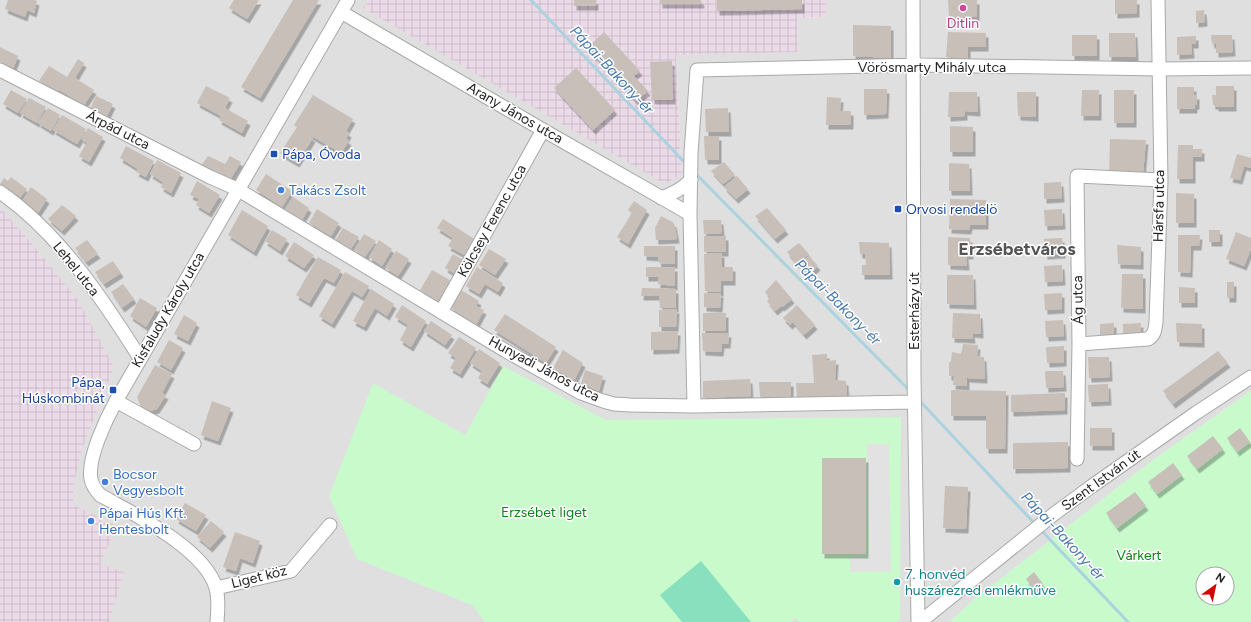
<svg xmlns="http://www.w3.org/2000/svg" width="1251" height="622" font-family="Figtree,sans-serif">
	<defs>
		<pattern id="industrial-grid" width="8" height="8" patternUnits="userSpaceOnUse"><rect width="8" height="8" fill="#ebdbe8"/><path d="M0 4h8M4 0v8" fill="none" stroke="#c9bcc7"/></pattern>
		<filter id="shadow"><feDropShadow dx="2.5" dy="4.5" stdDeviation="0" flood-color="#0004"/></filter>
	</defs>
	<rect width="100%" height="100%" fill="#f2efe9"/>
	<!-- residential -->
	<path fill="#e0dfdf" d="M0,0H368L363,8L682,174L676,55L798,52L797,18L826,17V0H1251V391L1153,460L971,602L950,622H0Z"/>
	<!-- industrial -->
	<path fill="url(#industrial-grid)" d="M368,0H826L827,17L797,18L798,52L676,55L682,174L665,184L363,8Z
		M0,208L23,233L78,300L114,367L82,449L73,487V505L117,526L100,564L124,572L109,622H0Z"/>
	<!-- park -->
	<path fill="#c8facc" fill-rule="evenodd" d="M503,366L606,420L901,417L900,620L897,622H799L795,618L791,622H485L472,605L357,559L329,496L373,383L465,435Z
		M1251,391V622H950L971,602L1153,460ZM1203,574H1227V598H1203Z"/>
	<!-- pitch -->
	<path fill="#88e0be" d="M701,561L751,622H682L660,595Z"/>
	<!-- parking -->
	<path fill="#e2e2e2" d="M867,444H889L891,572H850V558L869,557Z"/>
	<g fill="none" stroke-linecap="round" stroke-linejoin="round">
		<!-- stream -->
		<path stroke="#aad3df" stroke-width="3" d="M531,0L687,165
			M695,173L910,391
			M918,399L1036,525
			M1040,529L1128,622"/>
	</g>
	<!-- building -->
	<path fill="#c7bfb8" filter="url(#shadow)" d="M8,0H34L37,1L34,13L27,10L25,17L5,9Z
		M234,0H259L247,19L229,8Z
		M293,0H319L260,98L241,87Z
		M574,0H596V6H574Z
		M660,0H701L702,4H660Z
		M717,0H802V9L717,11Z
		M948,0H977V17H949Z
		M1115,0H1137V13L1115,14Z
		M1204,10L1205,22L1196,23V11Z
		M853,25L891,26V58L853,56Z
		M604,32L640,71L634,76L648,91L636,101L587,48Z
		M948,32L986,33V47H968V59L946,57Z
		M1109,33H1135L1136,57H1109Z
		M1072,35H1097V56H1072Z
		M1211,35H1232L1233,52L1216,53V43L1212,44Z
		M1196,36V44H1191L1192,54L1177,55V37Z
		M0,47L18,56L13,69L0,62Z
		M78,59L84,63L75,78L94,90L84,105L59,90L58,91L39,81L49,66L67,77Z
		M672,61L673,100H652L650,62Z
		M576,68L615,110L593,130L554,88Z
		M206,86L230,98L225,108L248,121L242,133L219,120L221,116L197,103Z
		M1216,86H1234V107H1216V105H1213L1212,95H1216Z
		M1177,87H1194V95H1197V105H1195V109H1177Z
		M864,89H887L886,114L864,115Z
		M11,90L27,99L18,113L3,104Z
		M1082,90H1099V116H1081Z
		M1114,90H1134V123H1114Z
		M949,92H977L978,112L965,111V116L948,117Z
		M1017,92H1036V117L1018,116Z
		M313,95L353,119L346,131L349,133L346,139L349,141L341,153L303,131L313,138L297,163L280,153L297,127L294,125Z
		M96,96L113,104L107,116L90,109Z
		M827,97L841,98L840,111H851V125H826Z
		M29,98L46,107L37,123L20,113Z
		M48,108L60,115L51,131L38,123Z
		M728,108L729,132H706L705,109Z
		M62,115L86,129L77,144L53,130Z
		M950,126L973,127V152H950Z
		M88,128L103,137L89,162L79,156L87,142L81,139Z
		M704,136H719V160H705Z
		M1110,139L1146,140L1143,174L1109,172Z
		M1178,145H1193V149H1202V157H1193V179H1177Z
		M126,146L154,161L146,177L136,172L138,169L120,158Z
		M1237,154L1251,158V168L1244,166L1240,180L1230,178Z
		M208,156L225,164L230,156L241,162L230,180L201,166Z
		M157,160L181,173L171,193L161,187L163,182L150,174Z
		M724,162L735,175L723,184L711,171Z
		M949,163L969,164L970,191H949Z
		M266,174L292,191L282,207L256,190Z
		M737,176L748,189L736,199L724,187Z
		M11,177L27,189L18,200L0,187V184L4,178L8,181Z
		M197,181L220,195L209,213L196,205L199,199L190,195Z
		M1061,182L1062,198L1044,199V183Z
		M31,187L47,199L38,213L22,201Z
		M1176,193L1194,194V223H1176Z
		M293,197L309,208L302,220L285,209Z
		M950,199L986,200V225H970L969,230L949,229Z
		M634,201L647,210L628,244L617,237L632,213L628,210Z
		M62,205L76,216L62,231L48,219Z
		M767,208L786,230L775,239L755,216Z
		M317,209L339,223L331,236L309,223Z
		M1062,209L1063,225L1045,226L1044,210Z
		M242,210L268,226L254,252L228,235Z
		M661,216L674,223L677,239L656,240L655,228Z
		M443,219L476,240L466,256L448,246L453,238L437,228Z
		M703,220H721L722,233L704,234Z
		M343,228L359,237L350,250L335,241Z
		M272,230L287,239L280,251L265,241Z
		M1209,230H1220V242H1209Z
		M1236,232L1251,238V249L1244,266L1226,259Z
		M364,234L376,241L365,257L354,250Z
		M1178,235H1200L1199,246H1191L1190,273L1178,272Z
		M704,236H726V252H704Z
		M948,237L970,238L971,255H966L967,266L948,265Z
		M1062,238L1063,254L1045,255L1044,239Z
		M87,240L98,254L86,262L75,248Z
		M379,240L392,249L382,266L369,257Z
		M294,242L314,255L304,268L285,256Z
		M859,242L889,243L890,275H862V265H866L865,254H860Z
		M799,243L809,254L797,264L787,252Z
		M1117,245L1141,247V265L1118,264Z
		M644,246H675V264L659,263L658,257L644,256Z
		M489,249L506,259L495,275L479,265Z
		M396,251L409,259L398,276L385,268Z
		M722,253V267H733V281H721V292L705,291L704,254Z
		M453,254L465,261L457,275L445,268Z
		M809,256L818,266L808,275L798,265Z
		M318,257L341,270L334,283L324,278L309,303L296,295Z
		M113,261L121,273L104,284L95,272Z
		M1062,265L1063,281L1045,282L1044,266Z
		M477,267L503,283L498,292L485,284L479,294L466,286Z
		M646,267H675V286L658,284V277H646Z
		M432,270L450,280L438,301L420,290Z
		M345,272L369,286L362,297L352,291L332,324L319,316Z
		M1122,274H1143V309L1121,308Z
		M947,275H973L974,305L947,304Z
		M776,280L792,299L782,307L781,306L775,311L767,301L770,298L765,292Z
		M1227,282H1234V298H1227Z
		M123,284L134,299L122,308L111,292Z
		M1179,287L1195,288V303H1179Z
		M642,288L676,289V308H660L659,296H641Z
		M371,289L394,304L387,316L375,308L364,327L353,321Z
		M461,290L479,301L476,306L484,310L476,325L451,308Z
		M704,293H721L720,308L704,307Z
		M1062,293V309L1045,310L1044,294Z
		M140,298L157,308L146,327L130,316Z
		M402,305L426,321L411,347L400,340L408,325L395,317Z
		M797,305L815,325L804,335L793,322L790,325L783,318Z
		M677,309L676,327H659V310Z
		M703,313H726V331H703Z
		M953,313L980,314L981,334L972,333L973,339L952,338Z
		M505,314L556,347L546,363L494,330Z
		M184,315L197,323L188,341L174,334Z
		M1063,320L1064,336L1046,337L1045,321Z
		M431,321L452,335L445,345L424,331Z
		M1114,323V335H1100V324Z
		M1141,323L1140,338L1123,339V324Z
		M1176,323L1202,324V343L1177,342Z
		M678,331L677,349L651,350V332Z
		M702,333H729L728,344H722L721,352L703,351Z
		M459,337L476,348L460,374L450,368L456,358L448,353Z
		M169,340L183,348L171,370L157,362Z
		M963,344L978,345L977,356L984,357L985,379L967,378V386L953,385L954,376H949V363L951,361L952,352L961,354Z
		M1064,346V362L1047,363L1046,347Z
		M479,349L500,363L487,384L478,378L482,371L470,363Z
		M563,350L583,363L574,381L553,368Z
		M1218,351L1228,363L1173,404L1163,391Z
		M827,354V361L836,360L835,380L846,381L847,397H797L796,383H814L812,355Z
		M1088,357H1109L1110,377L1089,378Z
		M155,365L172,374L162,393L166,395L157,409L150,411L141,407L137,397Z
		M585,370L603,376L599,391L581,384Z
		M1045,371H1063L1064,387L1046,388Z
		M750,379L751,396L703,398V381Z
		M759,382H791V397H760Z
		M1108,384L1109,401L1089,402L1088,385Z
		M951,390L1006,391L1005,449H986V416H951Z
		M1065,393V410L1011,412V395Z
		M212,401L231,408L218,441L201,435Z
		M1090,428H1112V446H1090Z
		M1240,428L1250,442L1237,452L1227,438Z
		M1213,436L1223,449L1197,469L1187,456Z
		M1068,442V468L1013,469V443Z
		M822,458H866V554H822Z
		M1173,463L1182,475L1157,494L1148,482Z
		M945,486L968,487L966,529L943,528Z
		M1135,492L1146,506L1117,528L1106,513Z
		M185,503L206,515L196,531L176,519Z
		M211,521L224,532L210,548L197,537Z
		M235,532L260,541L253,563L240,558L236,571L223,567Z
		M1034,572L1043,584L1035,590L1026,579Z"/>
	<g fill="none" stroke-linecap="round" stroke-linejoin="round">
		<!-- minor casing -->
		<g stroke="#a9a9a9" stroke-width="15">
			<path id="minor" d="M913,0L914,375L918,622
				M341,12L543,130L690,214
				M0,70L210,177L237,189L506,351L581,393L603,401L614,404L630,405L694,406L914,402
				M0,192C59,233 102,298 140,358
				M661,198C673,194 682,189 691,180
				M441,312L543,130
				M1079,344L1148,339C1155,335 1155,329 1156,322L1161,180L1158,0
				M116,401L194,444
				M694,406L690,214L691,153L697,70L920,65L1159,69L1251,68
				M1077,459L1079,344L1077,176L1161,180
				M216,588L291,571L330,525
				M217,622C218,611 219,599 216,588C205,549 134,514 100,495C96,490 92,486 91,479C87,459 106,419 116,401L348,0
				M920,622L1054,514L1092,486L1196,413L1251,377"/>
		</g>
		<!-- minor -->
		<use href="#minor" stroke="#fff" stroke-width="13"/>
	</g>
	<!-- markers -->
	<circle fill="#d1479c" stroke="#fff" stroke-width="1.5" cx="963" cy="8" r="4"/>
	<g fill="#1a4fb4" stroke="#fff" stroke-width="1.5">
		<rect x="270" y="150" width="8" height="8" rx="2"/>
		<rect x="894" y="205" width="8" height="8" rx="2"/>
		<rect x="109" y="386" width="8" height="8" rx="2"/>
	</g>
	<g fill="#3f7fe0" stroke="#fff" stroke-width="1.5">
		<circle cx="281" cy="190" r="4"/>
		<circle cx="105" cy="482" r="4"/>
		<circle cx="91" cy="521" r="4"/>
	</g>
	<circle fill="#0f9aa8" stroke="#fff" stroke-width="1.5" cx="897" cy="582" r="4"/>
	<g text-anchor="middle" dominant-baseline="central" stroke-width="3" stroke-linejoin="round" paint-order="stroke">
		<!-- hotel labels -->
		<g font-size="14" fill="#b23c85" stroke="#fff">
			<text x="963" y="23">Ditlin</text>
		</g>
		<!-- street labels -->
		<g font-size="14" fill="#222" stroke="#fff">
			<text x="932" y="67">Vörösmarty Mihály utca</text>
			<text transform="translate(515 113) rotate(30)">Arany János utca</text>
			<text transform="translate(118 130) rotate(27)">Árpád utca</text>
			<text transform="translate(1159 206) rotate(-89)">Hársfa utca</text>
			<text transform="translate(492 221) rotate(-61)">Kölcsey Ferenc utca</text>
			<text transform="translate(76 269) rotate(51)">Lehel utca</text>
			<text transform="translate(1078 300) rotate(-91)">Ág utca</text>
			<text transform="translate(168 310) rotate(-60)">Kisfaludy Károly utca</text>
			<text transform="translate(914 311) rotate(-90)">Esterházy út</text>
			<text transform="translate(544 369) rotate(28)">Hunyadi János utca</text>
			<text transform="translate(1101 480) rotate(-36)">Szent István út</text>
			<text transform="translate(259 577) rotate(-14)">Liget köz</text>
		</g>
		<!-- transit labels -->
		<g font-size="14" fill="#164399" stroke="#fff" text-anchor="start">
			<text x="282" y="154">Pápa, Óvoda</text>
			<text x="906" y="209">Orvosi rendelö</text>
			<text x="105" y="382" text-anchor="end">Pápa,<tspan x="105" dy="16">Húskombinát</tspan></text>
		</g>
		<!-- shop labels -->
		<g font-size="14" fill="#366cbe" stroke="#fff" text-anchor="start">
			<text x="289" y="190">Takács Zsolt</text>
			<text x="113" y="474">Bocsor<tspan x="113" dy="16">Vegyesbolt</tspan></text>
			<text x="99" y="513">Pápai Hús Kft.<tspan x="99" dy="16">Hentesbolt</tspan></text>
		</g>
		<!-- park labels -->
		<g font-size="14" fill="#0c8416" stroke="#fff">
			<text x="544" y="512">Erzsébet liget</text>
			<text x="1139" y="555">Várkert</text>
		</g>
		<!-- culture labels -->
		<g font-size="14" fill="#0d838f" stroke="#fff" text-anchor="start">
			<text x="905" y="574">7. honvéd<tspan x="905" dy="16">huszárezred emlékműve</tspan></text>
		</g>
		<!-- water labels -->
		<g font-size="15" font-style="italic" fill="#4a7aab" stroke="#fff">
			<text transform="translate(612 70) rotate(47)">Pápai-Bakony-ér</text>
			<text transform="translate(838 302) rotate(45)">Pápai-Bakony-ér</text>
			<text transform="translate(1063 536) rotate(47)">Pápai-Bakony-ér</text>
		</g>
		<!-- district labels -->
		<g font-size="18" font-weight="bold" fill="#555" stroke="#fff">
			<text x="1017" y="249">Erzsébetváros</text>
		</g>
	</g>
	<!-- north arrow -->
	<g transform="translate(1215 586) rotate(33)"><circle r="19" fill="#ffffff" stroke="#a7a7a7"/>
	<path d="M0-3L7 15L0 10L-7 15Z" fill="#d40000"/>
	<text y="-6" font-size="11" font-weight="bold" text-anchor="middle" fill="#222222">N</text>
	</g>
</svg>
